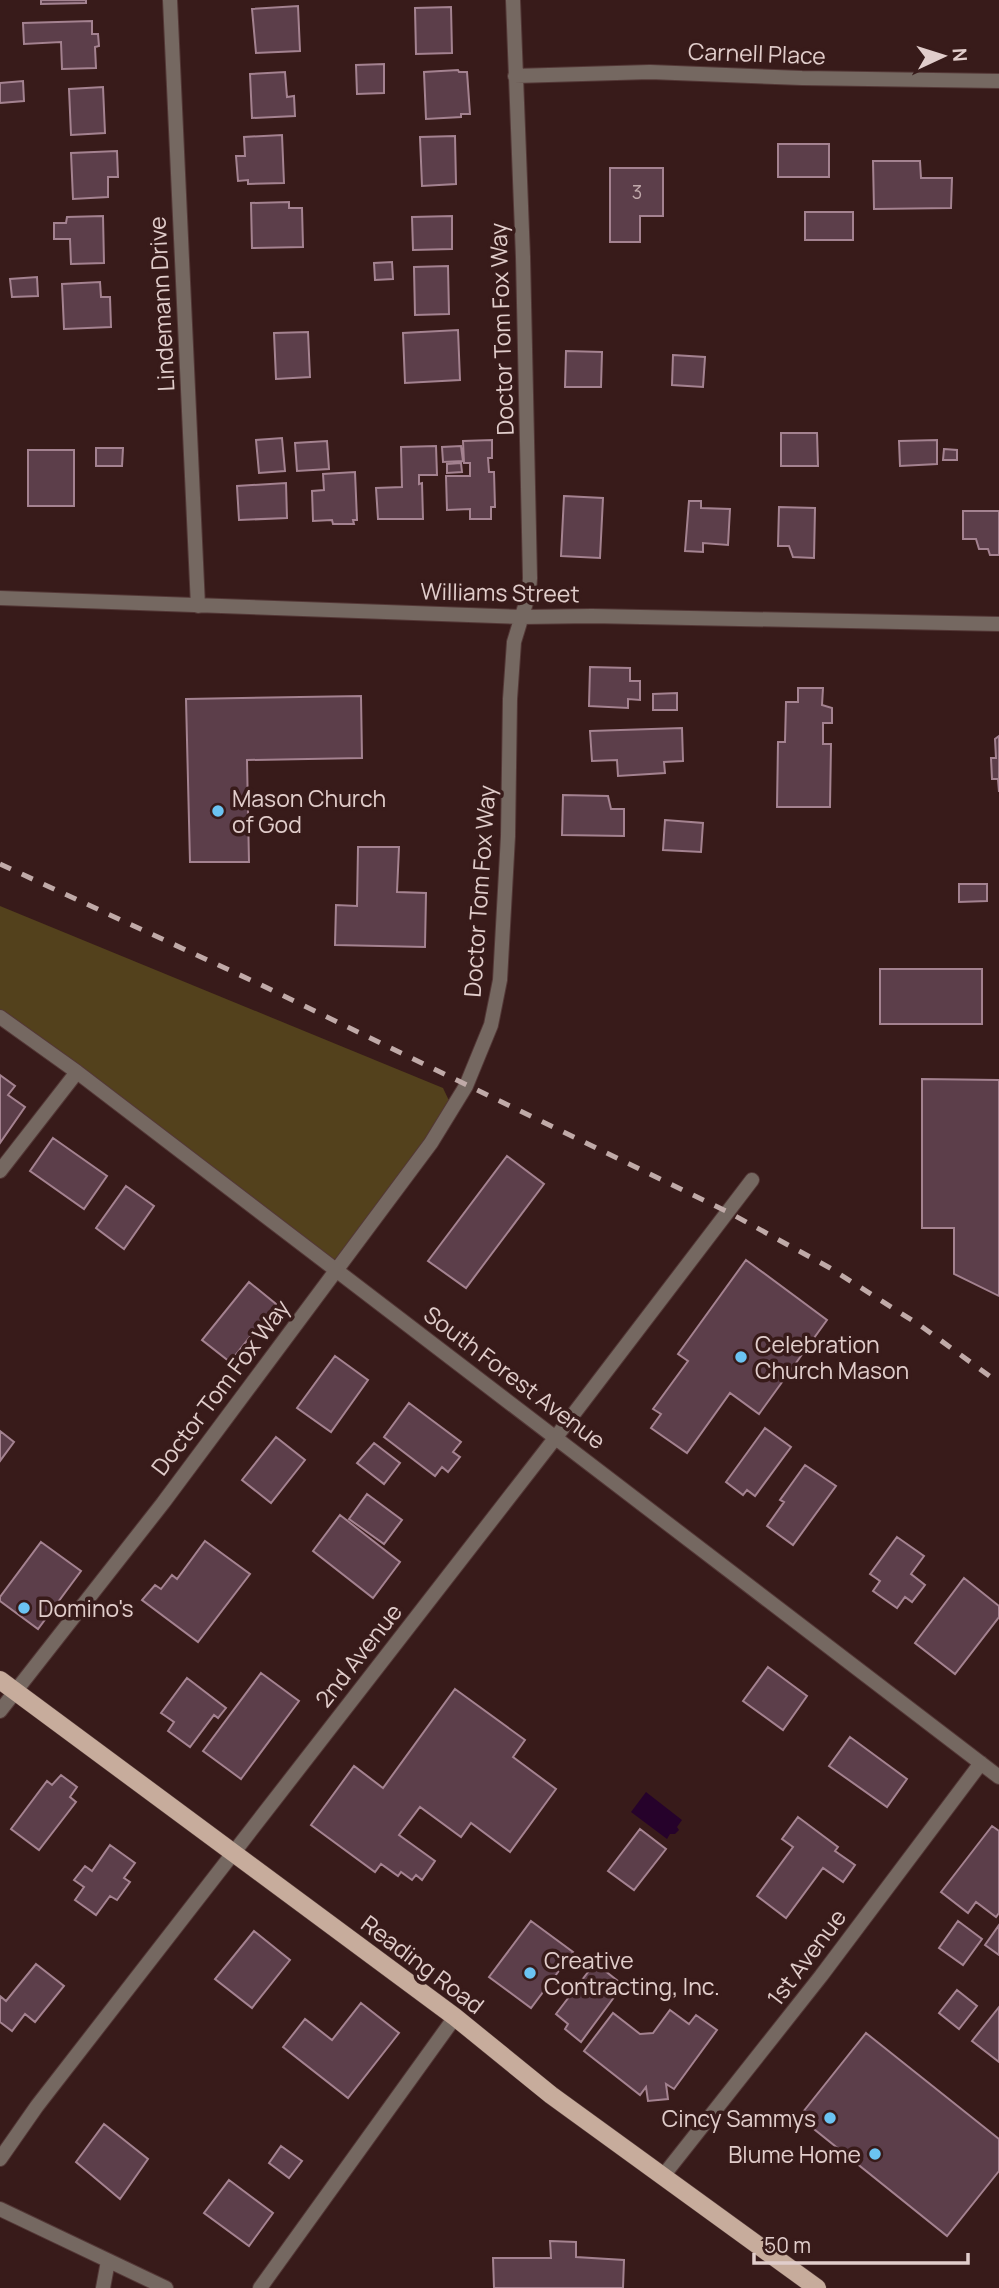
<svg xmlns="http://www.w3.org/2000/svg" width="999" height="2288" font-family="Manrope,sans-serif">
	<rect width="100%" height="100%" fill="#381b1a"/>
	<!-- green -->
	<path fill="#53411c" d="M0,906L443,1088L453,1109L337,1270L0,1019Z"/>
	<!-- water -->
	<path fill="#26022b" d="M646,1792L682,1820L677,1827L679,1830L675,1834H670L667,1839L631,1812Z"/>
	<!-- building -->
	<path fill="#5c3e4a" stroke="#a48290" stroke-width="2" d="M41,0H86V3L41,4Z
		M298,6L300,51L256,53L252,9Z
		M451,7L452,53L416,54L415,8Z
		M92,21V34H98L99,46L95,47L96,68L62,69L61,42L24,44L23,23Z
		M384,64V93L357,94L356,65Z
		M458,70L459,72H467L470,114H461V117L426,119L424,72Z
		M285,72L287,97L294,96L295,116L252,118L250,74Z
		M23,81L24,101L0,103V83Z
		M103,87L105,133L71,135L69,89Z
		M282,135L284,183L248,184V180L238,181L236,156H245L244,137Z
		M455,136L456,184L422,186L420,137Z
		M778,144H829V177H778Z
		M117,151L118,177H108V197L73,199L71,153Z
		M873,161H920L921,178H952L951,208L874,209Z
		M610,168H663V216H640V242H610Z
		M289,202V208H302L303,247L252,248L251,203Z
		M805,212H853V240H805Z
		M103,216L104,263L71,264L70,239H54V223H66L67,217Z
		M452,216V249L413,250L412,217Z
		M392,262L393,279L375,280L374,263Z
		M448,266L449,314L415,315L414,267Z
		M37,277L38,296L12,297L10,279Z
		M100,282L101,297H110L111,327L64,329L62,284Z
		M458,330L460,380L405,383L403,333Z
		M308,332L310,377L276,379L274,333Z
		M566,351L602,352L601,387H565Z
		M673,355L705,357L703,387L672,385Z
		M781,433H817L818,466H781Z
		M282,438L285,471L259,473L256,440Z
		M492,440V458H488L489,472H494L495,507H491V519H470V509L447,510L446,476H470V463H464L463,441Z
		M937,440V464L900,466L899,441Z
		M327,441L329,469L297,471L295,443Z
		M436,446L437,475H419V484L422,483L423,519H378L376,488L402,487L401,447Z
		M461,446L463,461L443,462L442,447Z
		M96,448H123L122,466H96Z
		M944,449L957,450V460H943Z
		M28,450H74V506H28Z
		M461,463L462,472L447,473V464Z
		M355,472L357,520H353L354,524H333L332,520L313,521L312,491L324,490L323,474Z
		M286,483L287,518L239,520L237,486Z
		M564,496L603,498L600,558L561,556Z
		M689,501H701V508L730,509L728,545L703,543V552L685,551Z
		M779,507L815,508L814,558L793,557L789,546H778Z
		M963,511H999V555H990L988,549H979L976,539H963Z
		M590,667L630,668V681H640V700L628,699V708L589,706Z
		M798,688H823L822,705L832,708V723H823V744H831L830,807H777L778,742H785L786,702H798Z
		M677,693V710H653V694Z
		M361,696L362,758L247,760L249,862H190L186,699Z
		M682,728L683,761L664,762L665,773L618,776L617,760L592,761L590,731Z
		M999,736V792L998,779H992L991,758H996L995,739Z
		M563,795L608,796L611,809H624V836L562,835Z
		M665,820L703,823L701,852L663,850Z
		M358,847H399L397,892L426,893L425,947L335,945L336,905L357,906Z
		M959,884H987V901L959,902Z
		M880,969H982V1024H880Z
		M0,1075L15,1086L8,1095L25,1107L0,1143Z
		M922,1079L999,1080V1296L954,1274V1228H922Z
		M53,1138L107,1176L84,1209L30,1171Z
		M507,1156L544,1184L466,1288L428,1261Z
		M126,1186L154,1206L124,1249L96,1228Z
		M746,1260L827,1320L759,1414L730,1393L687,1453L651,1428L661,1414L653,1409L688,1361L678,1354Z
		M249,1282L276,1304L230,1362L202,1340Z
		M335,1356L368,1380L331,1432L297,1408Z
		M409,1403L461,1442L453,1452L460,1457L448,1472L442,1467L435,1476L384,1437Z
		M765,1428L791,1447L755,1496L747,1490L743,1495L726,1482Z
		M0,1431L14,1442L0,1461Z
		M276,1437L305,1460L271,1503L242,1480Z
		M374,1443L400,1463L384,1484L357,1463Z
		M805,1465L836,1486L793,1545L767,1526L784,1502L780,1500Z
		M367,1494L402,1520L384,1544L349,1519Z
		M340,1515L400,1562L373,1598L313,1551Z
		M897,1537L924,1556L911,1574L925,1585L912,1602L905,1597L897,1608L873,1591L880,1581L870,1574Z
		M205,1541L250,1574L198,1642L142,1600L155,1585L161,1589L172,1575L177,1579Z
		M41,1542L81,1571L38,1629L0,1601V1597Z
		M964,1578L999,1606V1617L955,1674L915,1643Z
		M768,1667L807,1696L783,1730L743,1701Z
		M261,1673L299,1701L241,1779L203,1751Z
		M187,1678L226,1708L218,1718L214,1715L190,1747L168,1731L174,1722L161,1713Z
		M455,1689L525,1740L513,1757L556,1789L510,1852L471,1823L461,1837L420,1807L399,1835L435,1861L422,1880L416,1875L412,1880L401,1872L398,1876L381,1864L375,1872L311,1825L354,1766L383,1788Z
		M850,1737L907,1779L887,1807L829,1766Z
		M61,1775L77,1787L70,1797L76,1802L39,1850L11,1829L47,1781L52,1785Z
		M798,1817L838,1847L835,1851L855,1865L843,1882L823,1868L786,1918L757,1896L793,1847L782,1839Z
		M992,1826L999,1831V1913L996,1917L976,1902L968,1913L941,1892Z
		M640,1829L666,1849L634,1890L608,1871Z
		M110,1845L135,1863L124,1878L130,1882L117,1900L110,1896L96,1915L75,1900L84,1887L74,1880L85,1866L92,1871Z
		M531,1921L573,1952L531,2008L489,1977Z
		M958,1921L982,1939L963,1965L939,1948Z
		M999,1925V1955L985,1945Z
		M254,1931L290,1960L252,2008L215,1979Z
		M595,1963L623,1985L581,2042L565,2029L568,2024L556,2014Z
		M36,1964L64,1986L35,2022L25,2014L12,2031L0,2022V1996L6,2001Z
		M957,1990L977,2006L959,2029L939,2013Z
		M361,2003L399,2033L348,2098L283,2047L305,2019L332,2040Z
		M999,2007V2062L972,2041Z
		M670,2010L689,2024L696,2015L717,2030L674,2089L666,2084L668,2099L648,2101L646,2087L640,2095L584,2051L613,2013L640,2034L653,2033Z
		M866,2033L999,2139V2171L947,2236L799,2117Z
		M104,2124L148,2159L120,2199L76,2162Z
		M281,2146L302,2161L289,2178L269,2163Z
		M229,2180L273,2213L249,2246L204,2213Z
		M550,2241L576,2242V2257L624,2260L623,2288H494L493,2258H551Z"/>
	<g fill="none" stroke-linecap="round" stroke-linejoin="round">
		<!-- street casing -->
		<g stroke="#533736" stroke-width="16">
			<path id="street" d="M170,0L198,606
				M515,76L650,72L802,78L999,81
				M0,598L522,617L592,616L999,624
				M0,1017L77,1072L999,1777
				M0,1171L77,1072
				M0,1711L163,1503L431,1143L466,1086L491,1025L500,980L508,836L510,699L514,642L529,593L530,578L523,257L513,0
				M0,2159L37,2106L556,1437L752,1180
				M663,2176L821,1976L981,1763
				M0,2209L166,2288
				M103,2288L108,2261
				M260,2288L455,2017"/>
		</g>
		<!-- primary casing -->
		<g stroke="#533736" stroke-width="19">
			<path id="primary" d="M0,1680L455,2017L551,2095L817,2288"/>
		</g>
		<!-- street -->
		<use href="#street" stroke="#756861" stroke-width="14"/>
		<!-- primary -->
		<use href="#primary" stroke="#c7ac9c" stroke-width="18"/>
		<!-- rail -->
		<path stroke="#c0aaa8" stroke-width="5" stroke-dasharray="12 12" stroke-linecap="butt" d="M0,864L255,982L728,1212L830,1268L921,1326L999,1383"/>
	</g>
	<!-- markers -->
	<g fill="#6bc3f2" stroke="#381b1a" stroke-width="2.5">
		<circle cx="218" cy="811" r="7"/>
		<circle cx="741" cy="1357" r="7"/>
		<circle cx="24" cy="1608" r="7"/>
		<circle cx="530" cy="1973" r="7"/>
		<circle cx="830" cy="2118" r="7"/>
		<circle cx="875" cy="2154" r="7"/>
	</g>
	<g text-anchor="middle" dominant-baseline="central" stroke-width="7" stroke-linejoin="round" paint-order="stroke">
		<!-- number labels -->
		<g font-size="19" fill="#c0a9ab">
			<text x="637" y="192">3</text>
		</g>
		<!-- street labels -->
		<g font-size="23" fill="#e1cdcb" stroke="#381b1a">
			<text transform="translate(757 53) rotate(2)">Carnell Place</text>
			<text transform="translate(161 304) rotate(-93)">Lindemann Drive</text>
			<text transform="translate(501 329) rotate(-92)">Doctor Tom Fox Way</text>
			<text transform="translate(500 592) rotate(1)">Williams Street</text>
			<text transform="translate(479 891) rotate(-86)">Doctor Tom Fox Way</text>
			<text transform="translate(515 1377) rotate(37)">South Forest Avenue</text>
			<text transform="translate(220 1387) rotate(-53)">Doctor Tom Fox Way</text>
			<text transform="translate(358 1655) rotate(-52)">2nd Avenue</text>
			<text transform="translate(806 1957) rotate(-53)">1st Avenue</text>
			<text transform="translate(423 1964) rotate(37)">Reading Road</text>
		</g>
		<!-- poi labels -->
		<g font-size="23" fill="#e1cdcb" stroke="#381b1a" text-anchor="start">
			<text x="232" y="798">Mason Church<tspan x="232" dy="26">of God</tspan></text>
			<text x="755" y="1344">Celebration<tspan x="755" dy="26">Church Mason</tspan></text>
			<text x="38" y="1608">Domino's</text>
			<text x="544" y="1960">Creative<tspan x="544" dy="26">Contracting, Inc.</tspan></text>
			<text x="816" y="2118" text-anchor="end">Cincy Sammys</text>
			<text x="861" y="2154" text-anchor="end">Blume Home</text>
		</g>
	</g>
	<!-- north arrow -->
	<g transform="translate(943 56) rotate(86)" stroke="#381b1a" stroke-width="5" paint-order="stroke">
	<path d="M0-5L12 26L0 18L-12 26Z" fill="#e1cdcb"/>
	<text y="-10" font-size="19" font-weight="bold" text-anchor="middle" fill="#e1cdcb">N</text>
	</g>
	<!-- scale -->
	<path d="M754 2253v10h214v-10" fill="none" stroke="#e1cdcb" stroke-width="3.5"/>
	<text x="764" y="2253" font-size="21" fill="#e1cdcb" stroke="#381b1a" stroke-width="5" paint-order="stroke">50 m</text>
</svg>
